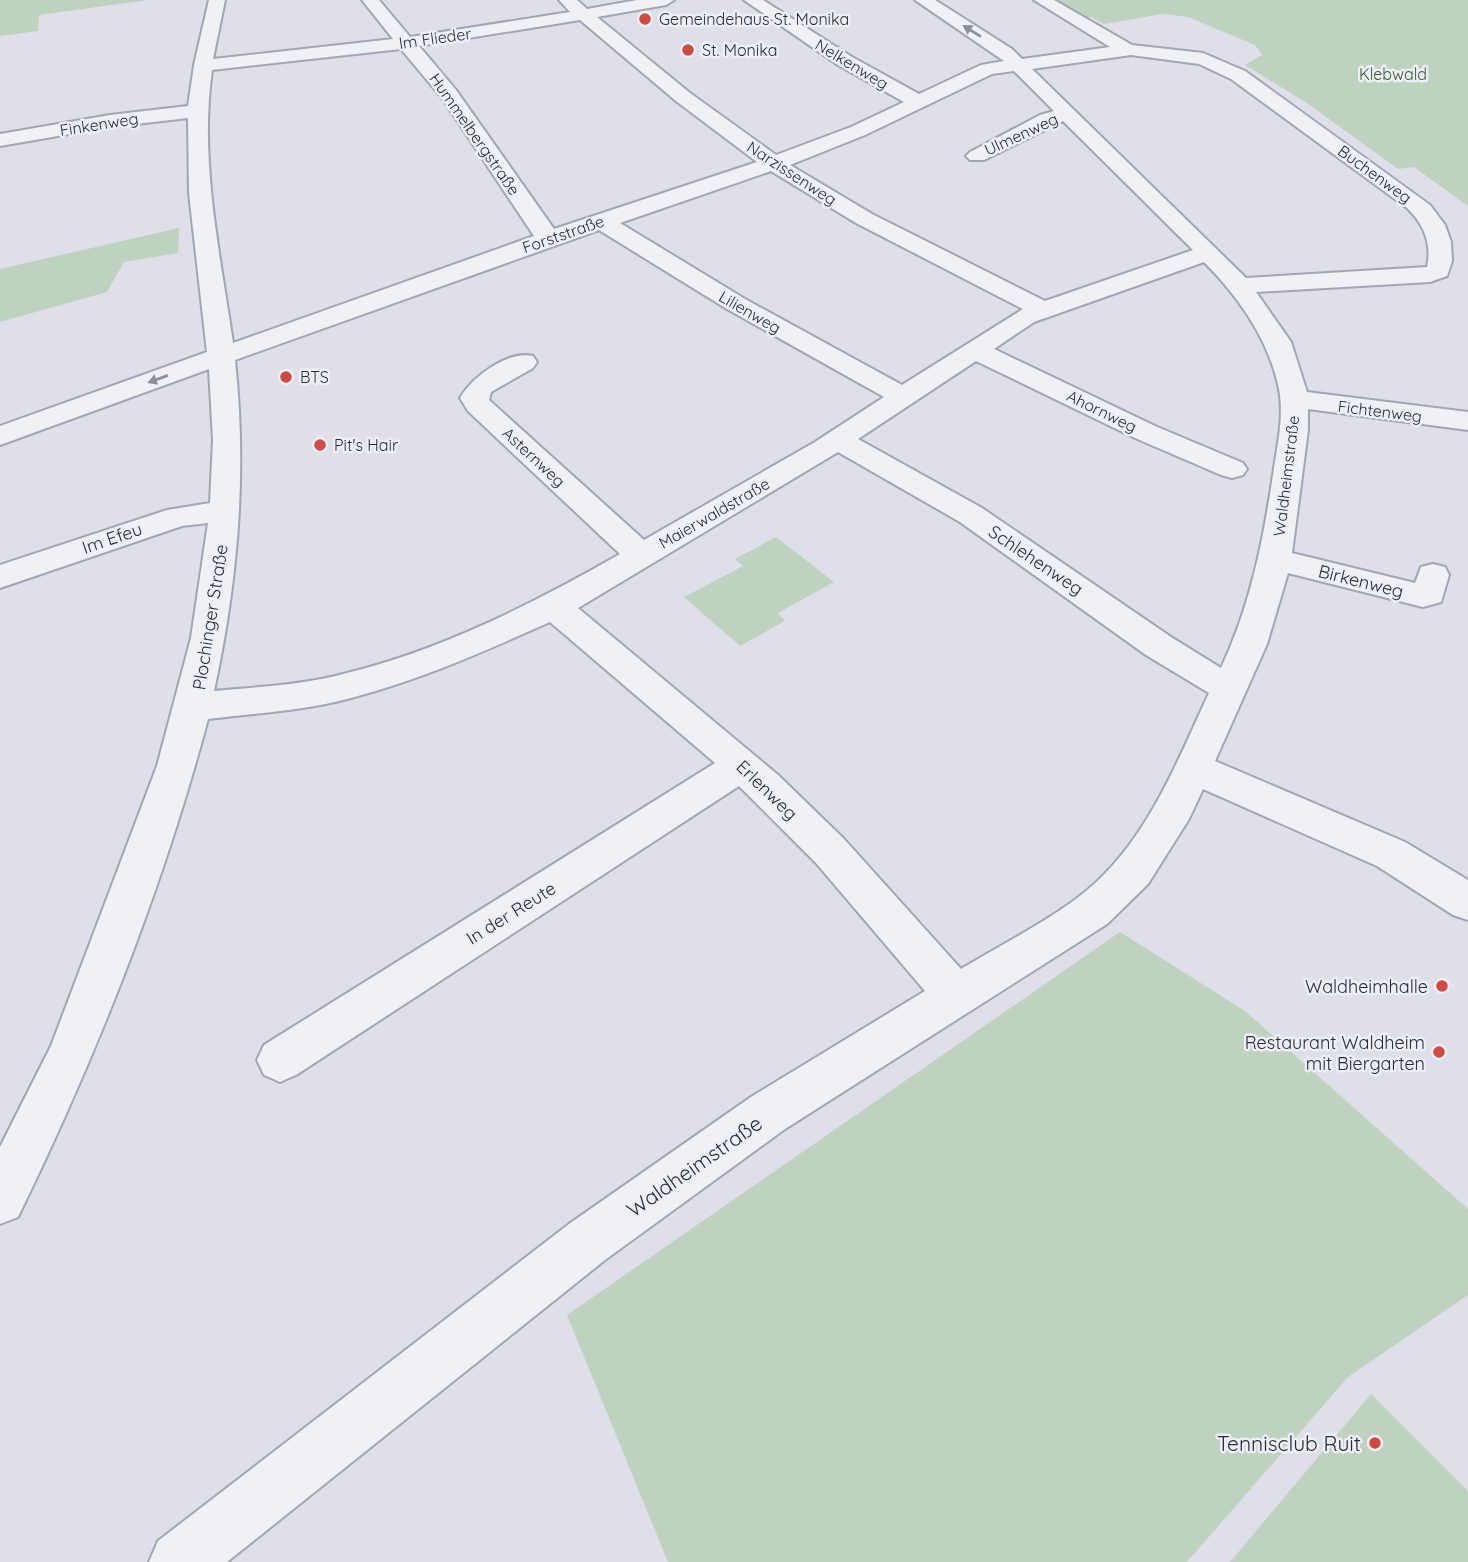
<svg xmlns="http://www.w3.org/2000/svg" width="1468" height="1562" font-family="Quicksand,sans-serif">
	<rect width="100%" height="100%" fill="#dedfe8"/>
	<!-- green -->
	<path fill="#bfd2bf" d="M0,0H148L39,15L38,31L0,36Z
		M1047,0H1468V206L1414,167L1398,169L1307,103L1245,65L1262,55L1255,45L1188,17L1162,14L1104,24L1092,17L1079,19Z
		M179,228L178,253L124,262L107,292L0,322V269Z
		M776,537L834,582L778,613L785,621L740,646L684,597L743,566L735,559Z
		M1120,932L1245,1011L1468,1209V1295L1348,1377L1187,1562H668L567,1315Z
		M1371,1394L1468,1491V1562H1230Z"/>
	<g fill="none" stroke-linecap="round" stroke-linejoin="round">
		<!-- street casing -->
		<g stroke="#a3a5b2" stroke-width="4">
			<path id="street" d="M209,0H225L213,59L393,39L362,0H379L410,37L570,12L559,0H577L587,9L637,0H674L666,5L597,17L690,93L776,155L851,127L904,102L838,65L744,0H763L852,57L919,94L981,65L1004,61L915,0H935L1012,49L1022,59L1110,47L1034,0H1054L1132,45L1203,53L1245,71L1430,205L1445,225L1451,242L1452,261L1447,276L1430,282L1256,292L1291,342L1307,392L1468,412V430L1308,409V430L1292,553L1415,583L1421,567L1433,564L1445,567L1449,575L1441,602L1423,607L1288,573L1267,644L1215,761L1405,842L1468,880V920L1453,915L1377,866L1203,789L1189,819L1148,884L1107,924L785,1129L605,1260L227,1562H149L158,1541L569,1224L751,1097L925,991L816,863L739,786L296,1075L280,1082L264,1075L257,1060L264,1045L715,763L550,622C485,651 420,680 351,698C304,711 255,713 208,719C162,891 96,1057 18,1217L0,1224V1147L51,1046L157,766L191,638L208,523L182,526L0,588V565L167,510L210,503L213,440L209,369L0,445V426L207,352L189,193L188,118L110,127L0,146V134L110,115L188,106L194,65ZM580,20L676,101L757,162L554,229L456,90L419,46ZM401,49L442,98L534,236L233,343C220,253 199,161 212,70ZM1131,55L1199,64L1231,79L1407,208C1424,224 1432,244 1427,267L1246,278L1032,69ZM1014,71L1054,111L1040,115L970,152L966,156L970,160H984L1063,121L1193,250L1045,301L872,214L790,165L865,135L992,74ZM771,171L856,223L1023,309L902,385L745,299L620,223ZM599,230L727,309L884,397L815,442L644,540L489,400L491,392L533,368L537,362L533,356C508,350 472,377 460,398L468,411L620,554C534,603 444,649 347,673C304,685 258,687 214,691C238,580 247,473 235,360ZM1204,262C1239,297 1269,340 1279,389C1284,414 1278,443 1274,468C1264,537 1251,605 1221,668L1171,637L982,508L858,439L976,361L1135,438L1221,475L1232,478L1243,475L1247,469L1243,463L1155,426L994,349L1034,322ZM838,452L960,522L1146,655L1209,693C1175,766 1144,849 1076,899C1041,925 999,946 961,969L844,839L778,775L578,608Z"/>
		</g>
		<!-- street -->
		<use href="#street" fill="#f0f1f6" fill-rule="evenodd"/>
	</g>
	<!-- one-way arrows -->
	<defs><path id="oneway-solid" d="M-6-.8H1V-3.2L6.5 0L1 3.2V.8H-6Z" transform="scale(1.75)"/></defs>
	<g fill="#8c8e9a">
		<use href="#oneway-solid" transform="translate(972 31) rotate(-148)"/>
		<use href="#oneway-solid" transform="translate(158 379) rotate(160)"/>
	</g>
	<!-- markers -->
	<g fill="#cf4a40" stroke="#edeff5" stroke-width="2.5">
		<circle cx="645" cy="19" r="7"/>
		<circle cx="688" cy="50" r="7"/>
		<circle cx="286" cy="377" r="7"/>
		<circle cx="320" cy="445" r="7"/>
		<circle cx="1442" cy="986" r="7"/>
		<circle cx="1439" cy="1052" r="7"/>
		<circle cx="1375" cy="1443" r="7"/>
	</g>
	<g text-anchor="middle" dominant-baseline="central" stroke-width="5" stroke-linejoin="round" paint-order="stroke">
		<!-- far-poi labels -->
		<g font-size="16" fill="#272a3f" stroke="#edeff5" text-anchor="start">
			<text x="659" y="19">Gemeindehaus St. Monika</text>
			<text x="702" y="50">St. Monika</text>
			<text x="300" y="377">BTS</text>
			<text x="334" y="445">Pit's Hair</text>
		</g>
		<!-- far-street labels -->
		<g font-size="16" fill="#272a3f" stroke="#edeff5">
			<text transform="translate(435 38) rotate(-8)">Im Flieder</text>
			<text transform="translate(852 64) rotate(31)">Nelkenweg</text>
			<text transform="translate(99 124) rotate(-9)">Finkenweg</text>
			<text transform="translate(475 134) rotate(55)">Hummelbergstraße</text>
			<text transform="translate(1021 134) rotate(-25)">Ulmenweg</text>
			<text transform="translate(792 173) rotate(33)">Narzissenweg</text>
			<text transform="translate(1375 174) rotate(36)">Buchenweg</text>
			<text transform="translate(563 234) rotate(-19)">Forststraße</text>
			<text transform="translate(750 312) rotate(30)">Lilienweg</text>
			<text transform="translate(1102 411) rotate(26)">Ahornweg</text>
			<text transform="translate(1380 411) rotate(7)">Fichtenweg</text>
			<text transform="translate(534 457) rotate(43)">Asternweg</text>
			<text transform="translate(1286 476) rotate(-83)">Waldheimstraße</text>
			<text transform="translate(714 513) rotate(-30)">Maierwaldstraße</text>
		</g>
		<!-- far-park labels -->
		<g font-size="16" fill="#345a35" stroke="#edeff5">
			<text x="1393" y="74">Klebwald</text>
		</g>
		<!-- street labels -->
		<g font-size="18" fill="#272a3f" stroke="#edeff5">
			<text transform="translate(112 538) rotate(-19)">Im Efeu</text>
			<text transform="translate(1036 560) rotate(34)">Schlehenweg</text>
			<text transform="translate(1361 581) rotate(14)">Birkenweg</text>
			<text transform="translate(210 617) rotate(-81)">Plochinger Straße</text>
			<text transform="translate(767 790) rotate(44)">Erlenweg</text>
			<text transform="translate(511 913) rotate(-32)">In der Reute</text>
		</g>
		<!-- poi labels -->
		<g font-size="18" fill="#272a3f" stroke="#edeff5" text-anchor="end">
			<text x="1428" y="986">Waldheimhalle</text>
			<text x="1425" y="1042">Restaurant Waldheim<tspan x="1425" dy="21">mit Biergarten</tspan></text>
		</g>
		<!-- near-street labels -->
		<g font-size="21" fill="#272a3f" stroke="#edeff5">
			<text transform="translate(694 1166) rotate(-35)">Waldheimstraße</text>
		</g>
		<!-- near-poi labels -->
		<g font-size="21" fill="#272a3f" stroke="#edeff5" text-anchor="end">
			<text x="1361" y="1443">Tennisclub Ruit</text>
		</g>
	</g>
</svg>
